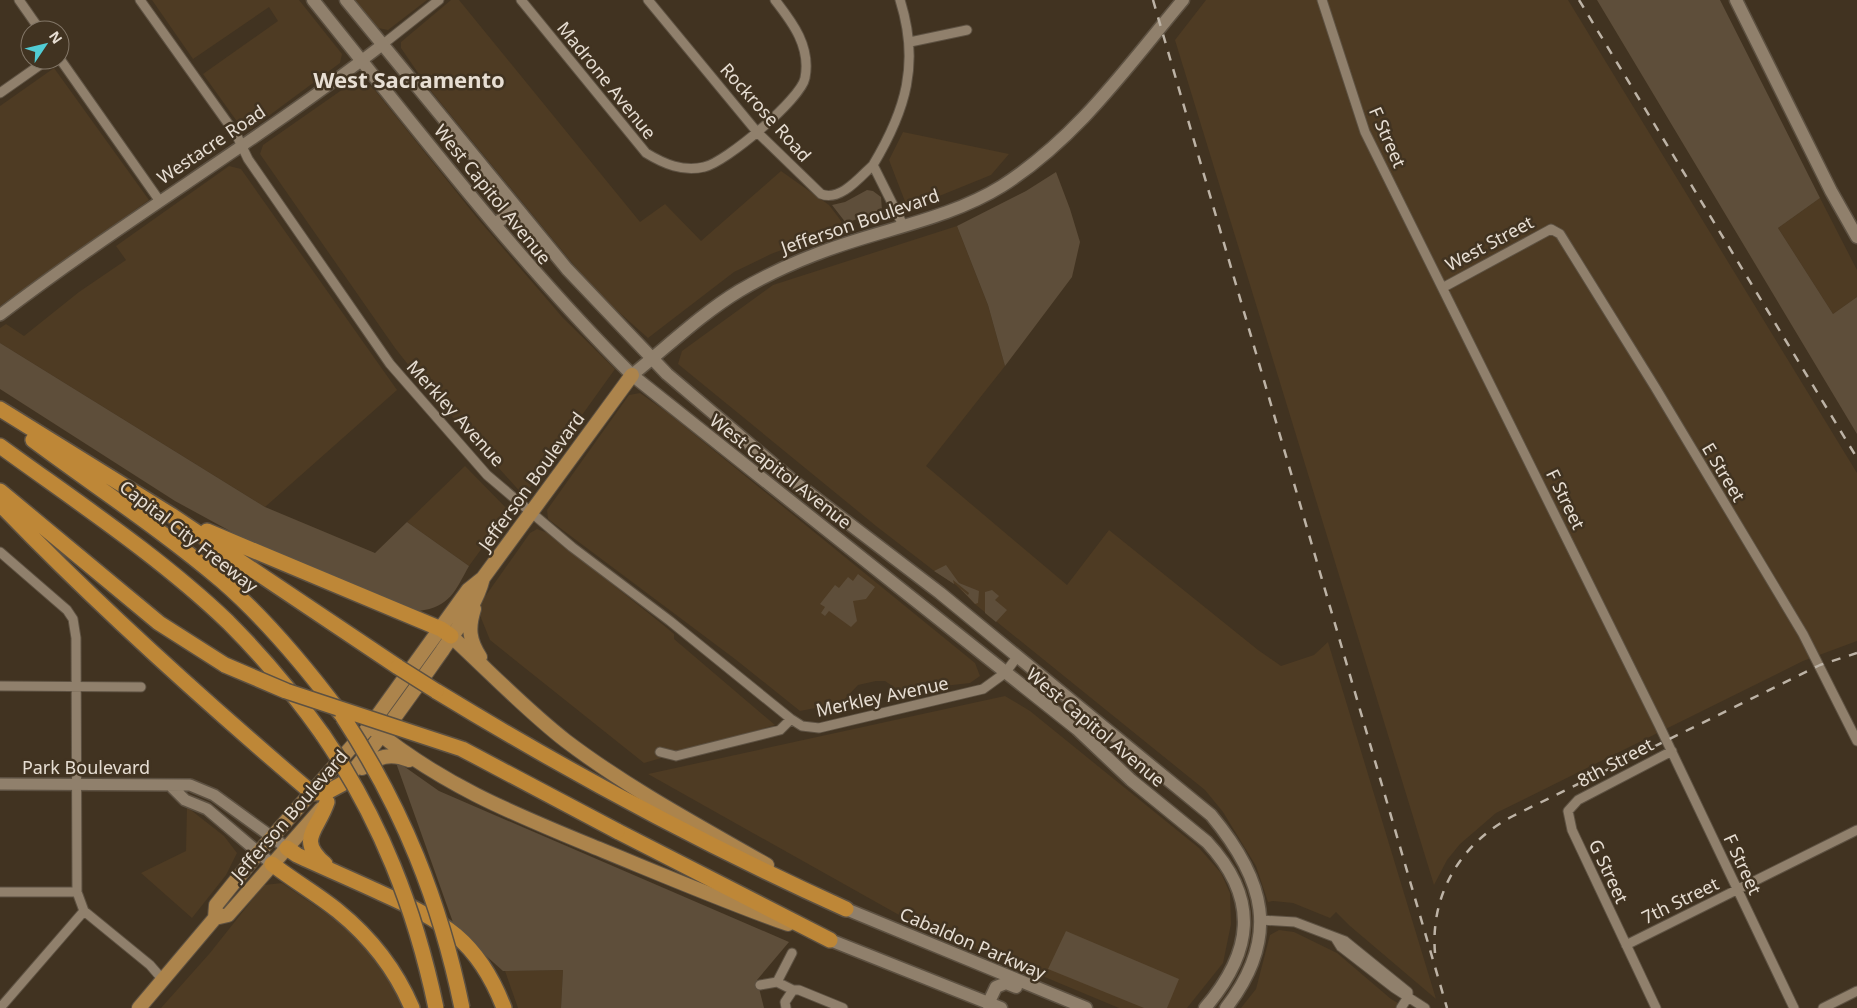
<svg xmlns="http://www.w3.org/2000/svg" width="1857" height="1008" font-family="'Noto Sans',sans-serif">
	<rect width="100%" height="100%" fill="#413321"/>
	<!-- built -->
	<path fill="#4e3b23" d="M152,0H299L342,54L340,63L251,129L241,127L203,74L278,21L269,7L193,59Z
		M355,0H427L388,30L378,28Z
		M451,0H459L640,222L665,204L701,241L781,171L829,205L845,226L771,254L734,272L648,338L596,292L427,86L401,48V42Z
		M1206,0H1568L1857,473V641L1803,661L1496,813L1460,844L1447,860L1434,885L1175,40Z
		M54,68L149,200L0,306V106Z
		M356,80L363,81L374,89L478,219L563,318L615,369L524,496L429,391L395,348L260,154L263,145Z
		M903,132L1009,154L991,175L917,205L906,204L889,160Z
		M229,166L241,169L397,390L265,507L0,343V328L6,324L24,336L79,292L126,260L116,246Z
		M1820,198L1857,270V297L1833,314L1778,228Z
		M957,226L988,305L1005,366L926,466L1067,585L1109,530L1258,650L1281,666L1314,655L1328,642L1436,999L1350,926L1336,912L1330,918L1293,903L1273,901L1268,902L1256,866L1223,812L1205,790L976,605L956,585L933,570L876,526L678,364L682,351L773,285Z
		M640,393L668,413L975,663L980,676L970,683L900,691L885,681H876L858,685L841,703L800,711L735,659L548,519L547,510L629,395Z
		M465,466L509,511L469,566L407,522Z
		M537,529L548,533L662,624L674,634V639L775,725L644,763L490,640L477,608L530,533Z
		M1005,696L1030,711L1199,848L1221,873L1230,893L1231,924L1223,963L1187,1008H1119L908,920L648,774Z
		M187,807L224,836L237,853L226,875L192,918L141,873L186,851Z
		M282,883L346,927L384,969L406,1008H161L210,953L264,885Z
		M1279,930L1294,932L1337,953L1391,999L1407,1008H1241L1256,989L1270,935Z
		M563,970L561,1008H518L505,971Z"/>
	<!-- green -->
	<path fill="#5e4e3a" d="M1597,0H1720L1820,198L1778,228L1833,314L1857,297V434Z
		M1056,172L1070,209L1080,242L1072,277L1005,366L988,305L957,226L1026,191Z
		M867,190L873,191L881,197L882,210L846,223L832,205L845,202Z
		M0,343L265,507L375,553L407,522L469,566C455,591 450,607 419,611L241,537L175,501L0,389Z
		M946,565L959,583L979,591L978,603L975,604L960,588L968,595L969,593L953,580L954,584L934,571Z
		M858,574L875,587L866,599L853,601L857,621L851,627L829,611L825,616L821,613L825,607L820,604L835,585L839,588L848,577L853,581Z
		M992,590L999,596L995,600L1007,610L996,622L985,613V592Z
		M395,760L439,791L789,942L757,980L764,1008H561L563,970L503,971L455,928Z
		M1066,931L1179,979L1167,1008H1144L1048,969Z"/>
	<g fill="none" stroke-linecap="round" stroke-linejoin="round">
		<!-- minor casing -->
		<g stroke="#5d5142" stroke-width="11">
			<path id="minor" d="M19,0L40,30
				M140,0L237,136L248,159L390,364L487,475L572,547L670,621L791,719L802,726L819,728L983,689L1005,673L1017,657
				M521,0L646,153C664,164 683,172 704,167C725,163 801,99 805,78C811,47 793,23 775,0
				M648,0L757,132L821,194C840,202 860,177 873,165
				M900,0C920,63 906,110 873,165L903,225
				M1322,0L1365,132L1659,725L1794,1008
				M910,42L967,30
				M382,45L439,0
				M60,59L159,200
				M0,93L47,60
				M1444,287L1551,229L1560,234L1655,387L1803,634L1857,741
				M0,552L67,610L73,619L76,638L77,892L84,911L150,965L163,980
				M0,686L141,687
				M660,752L676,756L780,730L791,719
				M0,892H77
				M1261,920L1295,922L1345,941L1408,992V997L1401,1008
				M1336,939L1341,947L1394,988L1425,1008
				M1626,945L1857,830
				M777,982L792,953
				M760,985L777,982L793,990
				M0,1008L84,911
				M786,1008L785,1002L793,990H799L843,1008
				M1656,1008L1572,830L1568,811L1578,800L1672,751
				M1823,1008L1857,991"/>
		</g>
		<!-- tertiary casing -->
		<g stroke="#5d5142" stroke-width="14">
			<path id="tertiary" d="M0,315C124,220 258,141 382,45
				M0,784L190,785L214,795L287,848
				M172,787L185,800L207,809L272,864"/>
		</g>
		<!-- secondary casing -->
		<g stroke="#5d5142" stroke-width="15">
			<path id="secondary" d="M313,0C416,128 516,259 632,375L1077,729L1131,780L1207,842C1260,899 1253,952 1205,1008
				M346,0L567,269L667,374L792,480L940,593L1211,815C1265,880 1281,937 1226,1008
				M1736,0L1831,191L1857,237
				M495,225L515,207
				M632,375C667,347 701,314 739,291C763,277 788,265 814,255C875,230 946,221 1002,186C1078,137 1126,68 1183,0
				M846,909L1086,1008
				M830,940L1001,1008
				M988,1004L996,987L1006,983L1016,987"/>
		</g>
		<!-- primary casing -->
		<g stroke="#5d5142" stroke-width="16">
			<path id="primary" d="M474,609C468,628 469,640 480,657
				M451,636C489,671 526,710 566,741C628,788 699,826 767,865
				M370,726C442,786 519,816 604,851C665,876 726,902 788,924
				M362,768C379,757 389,752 409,760
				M343,783C379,741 410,696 442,651C458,627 476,606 483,578
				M215,918L228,915L321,809
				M139,1008L215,918L216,905L258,853L370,726L468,590L483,578L632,375"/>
		</g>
		<!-- motorway casing -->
		<g stroke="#5d5142" stroke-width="18">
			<path id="motorway" d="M0,409L171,515L398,667
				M33,440C96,487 162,530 222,581C267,620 305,666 341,714
				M0,446C77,502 159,556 228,622C263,657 294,694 323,735
				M0,491L159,623L225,665
				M0,504C98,606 204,701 312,793L327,792L342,784
				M207,531L441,629L451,636
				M436,691C569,772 704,845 846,909
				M617,831L830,940
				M287,848L297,855C325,868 353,880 381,893C443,921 478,940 504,1008
				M272,864C294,881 317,894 338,911C370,937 396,970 412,1008
				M325,864C296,839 318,830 327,802"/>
		</g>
		<!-- minor -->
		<use href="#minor" stroke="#90806c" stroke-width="9"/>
		<!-- tertiary -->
		<use href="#tertiary" stroke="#90806c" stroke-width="11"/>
		<!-- secondary -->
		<use href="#secondary" stroke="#90806c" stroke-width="12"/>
		<!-- primary -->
		<use href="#primary" stroke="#ac844c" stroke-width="14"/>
		<!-- motorway -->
		<use href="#motorway" stroke="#be8737" stroke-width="15"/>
		<!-- rail -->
		<path stroke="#bdb3a6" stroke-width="2.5" stroke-dasharray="9 9" stroke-linecap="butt" d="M1153,0L1447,1008
			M1579,0L1857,458
			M1435,953C1430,894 1461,843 1513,816L1820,665L1857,653"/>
		<!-- motorway-bridge casing -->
		<g stroke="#5d5142" stroke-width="18" stroke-linecap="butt">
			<path id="motorway-bridge" d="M225,665L286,691L462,749L617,831
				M398,667L436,691
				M343,717C403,809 440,901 462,1008
				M323,735C380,819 415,908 436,1008"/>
		</g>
		<!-- motorway-bridge -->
		<use href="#motorway-bridge" stroke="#be8737" stroke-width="15"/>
	</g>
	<g text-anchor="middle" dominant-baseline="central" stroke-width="5" stroke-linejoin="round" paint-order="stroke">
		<!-- street labels -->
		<g font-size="18" fill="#e7ded3" stroke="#413321">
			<text transform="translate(607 80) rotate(51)">Madrone Avenue</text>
			<text transform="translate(766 112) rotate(48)">Rockrose Road</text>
			<text transform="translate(1388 137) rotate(66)">F Street</text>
			<text transform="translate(211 144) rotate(-34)">Westacre Road</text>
			<text transform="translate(493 194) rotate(51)">West Capitol Avenue</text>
			<text transform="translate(860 221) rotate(-19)">Jefferson Boulevard</text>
			<text transform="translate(1489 243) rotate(-28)">West Street</text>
			<text transform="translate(456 413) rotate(48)">Merkley Avenue</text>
			<text transform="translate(781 471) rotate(38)">West Capitol Avenue</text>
			<text transform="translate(1724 472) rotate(59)">E Street</text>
			<text transform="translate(531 481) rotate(-54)">Jefferson Boulevard</text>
			<text transform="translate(1566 499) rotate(64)">F Street</text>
			<text transform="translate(189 536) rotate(38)">Capital City Freeway</text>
			<text transform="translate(882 696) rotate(-12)">Merkley Avenue</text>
			<text transform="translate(1096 727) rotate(40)">West Capitol Avenue</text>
			<text transform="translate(1615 762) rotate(-28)">8th Street</text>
			<text x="86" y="767">Park Boulevard</text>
			<text transform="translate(289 815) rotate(-49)">Jefferson Boulevard</text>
			<text transform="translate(1743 864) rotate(65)">F Street</text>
			<text transform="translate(1609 871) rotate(65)">G Street</text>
			<text transform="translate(1680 900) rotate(-26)">7th Street</text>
			<text transform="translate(973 943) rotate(23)">Cabaldon Parkway</text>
		</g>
		<!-- district labels -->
		<g font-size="22" font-weight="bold" fill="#e7ded3" stroke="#413321">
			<text x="409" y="79">West Sacramento</text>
		</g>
	</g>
	<!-- north arrow -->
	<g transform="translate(45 45) rotate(55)"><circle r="24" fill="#413321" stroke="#837768"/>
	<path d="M0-4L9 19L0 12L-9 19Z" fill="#51ccd4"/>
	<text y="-8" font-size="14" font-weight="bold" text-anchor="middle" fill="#e7ded3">N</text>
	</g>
</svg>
